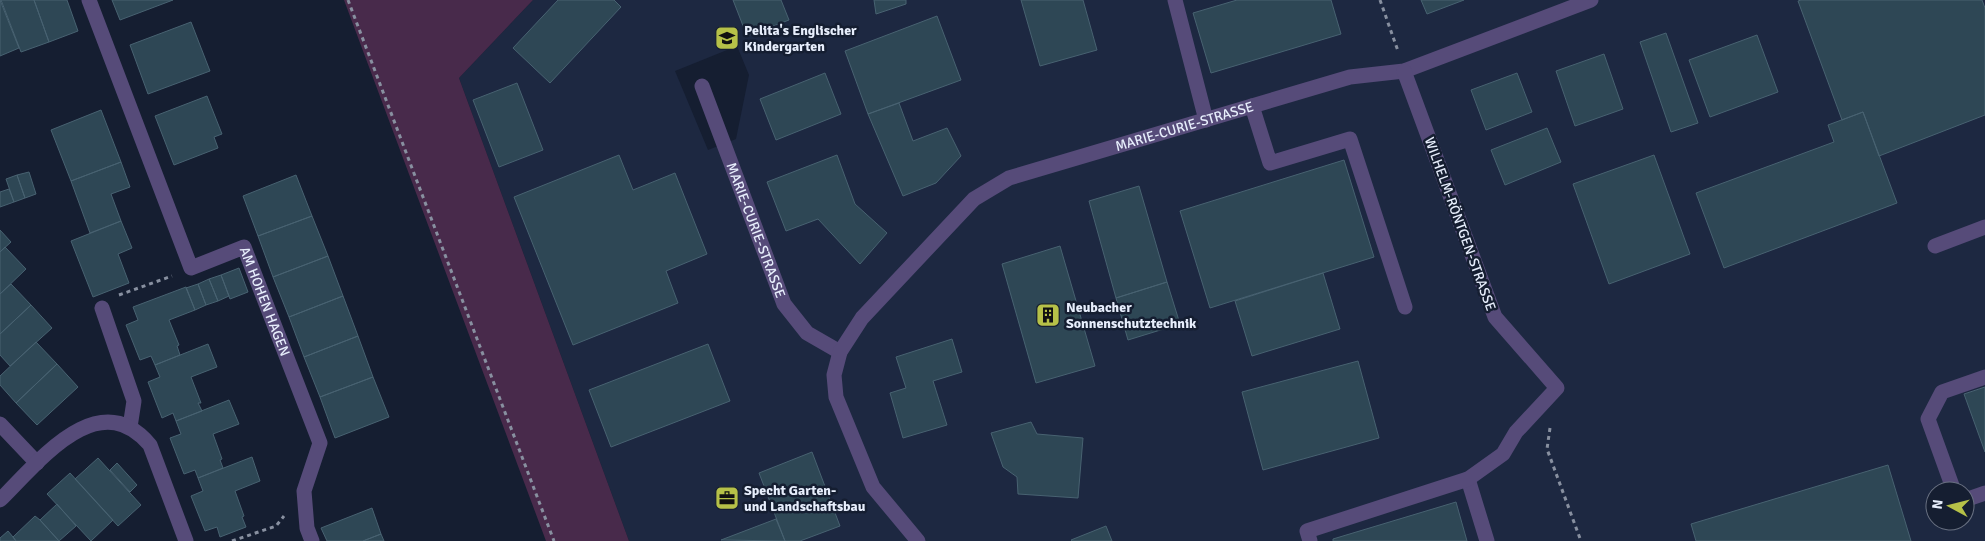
<svg xmlns="http://www.w3.org/2000/svg" width="1985" height="541" font-family="Signika,sans-serif">
	<rect width="100%" height="100%" fill="#151e31"/>
	<!-- built -->
	<path fill="#1d2841" fill-rule="evenodd" d="M533,0H1985V541H629L459,78ZM737,46L749,75L736,139L708,150L675,71ZM1935,491H1965V521H1935Z"/>
	<!-- green -->
	<path fill="#482a4b" d="M344,0H533L459,78L629,541H546Z"/>
	<!-- building -->
	<path fill="#2e4755" stroke="#486271" d="M0,0L19,48L0,56Z
		M1,0H34L49,42L21,52Z
		M34,0H67L78,31L49,42Z
		M112,0H173L120,20Z
		M558,0H614L621,7L550,83L513,48Z
		M733,0H781L789,20L747,36Z
		M874,0H906V4L876,14Z
		M1021,0H1083L1097,50L1040,66Z
		M1237,0H1331L1341,34L1211,73L1193,13Z
		M1421,0H1464L1427,14Z
		M1801,0H1982L1985,8V115L1879,156L1863,112L1842,120L1798,1Z
		M937,16L961,80L868,114L845,51Z
		M191,22L210,71L148,94L130,45Z
		M1666,33L1698,123L1671,132L1640,42Z
		M1757,35L1778,92L1710,117L1689,60Z
		M1604,54L1623,109L1575,126L1556,71Z
		M825,73L841,114L776,140L760,99Z
		M1517,73L1532,112L1486,130L1471,90Z
		M517,83L543,150L499,167L473,100Z
		M207,96L222,134L214,137L218,148L174,165L155,116Z
		M899,103L913,141L947,128L961,156L936,183L903,196L868,114Z
		M101,110L121,162L71,181L51,130Z
		M1863,112L1897,203L1724,268L1696,193L1834,142L1828,125Z
		M1547,128L1561,162L1505,185L1491,150Z
		M619,155L633,190L675,173L707,254L666,271L678,303L573,345L514,197Z
		M837,155L855,204L887,233L860,264L818,219L786,231L767,182Z
		M1654,155L1690,254L1609,284L1573,184Z
		M1344,160L1374,257L1210,308L1180,211Z
		M121,162L130,187L111,194L121,221L90,233L71,181Z
		M29,172L36,194L25,198L17,175Z
		M17,175L25,198L14,202L6,179Z
		M296,175L312,216L258,236L243,196Z
		M1139,186L1167,282L1116,298L1089,201Z
		M9,189L14,202L0,207V192Z
		M312,216L328,256L273,277L258,236Z
		M121,221L132,248L118,254L129,283L93,297L71,241Z
		M0,230L11,242L0,252Z
		M1060,246L1095,366L1036,383L1002,264Z
		M5,247L26,269L0,294V252Z
		M328,256L343,296L289,317L273,277Z
		M239,268L248,292L230,299L221,275Z
		M1323,273L1340,329L1252,356L1235,301Z
		M221,275L229,296L218,301L209,279Z
		M209,279L218,301L206,305L198,284Z
		M1167,282L1180,324L1128,340L1116,298Z
		M11,284L31,305L0,334V294Z
		M198,284L206,305L195,310L186,288Z
		M186,287L195,310L169,320L179,345L177,346L180,355L155,365L151,356L140,360L126,325L138,320L133,307Z
		M343,296L358,336L304,357L289,317Z
		M31,305L52,328L10,366L0,355V334Z
		M358,336L373,377L320,397L304,357Z
		M952,339L962,372L933,381L947,425L903,438L890,393L906,388L896,357Z
		M36,342L57,364L16,403L0,385V376Z
		M208,344L217,367L191,377L201,403H198L202,411L176,421L173,413L162,418L148,382L160,377L155,365Z
		M708,344L730,401L611,447L589,390Z
		M1358,361L1379,438L1263,470L1242,392Z
		M57,364L78,387L37,425L16,403Z
		M373,377L389,417L335,438L320,397Z
		M1985,387V452L1964,394Z
		M229,400L239,424L213,434L222,459L220,460L223,468L198,478L195,470L184,474L170,438L181,434L176,421Z
		M1031,422L1037,434L1083,438L1078,498L1018,494L1017,477L1003,467L991,433Z
		M812,452L840,526L800,541H785L759,473Z
		M252,457L260,481L235,491L244,516L242,517L246,527L220,537L217,527L205,531L191,496L203,491L198,478Z
		M98,458L141,505L118,526L75,479Z
		M117,463L137,485L130,492L110,470Z
		M1888,465L1911,541H1696L1691,524Z
		M70,473L113,520L91,541L47,494Z
		M1456,502L1467,541H1333V539Z
		M57,504L76,526L59,541L40,520Z
		M372,508L381,534L363,541H327L321,528Z
		M35,516L40,520L59,541H16L13,537Z
		M776,519L785,541L721,540Z
		M1106,526L1112,541H1072L1071,540Z
		M8,531L13,537L16,541H0V538Z
		M381,534L384,541H363Z"/>
	<g fill="none" stroke-linecap="round" stroke-linejoin="round">
		<!-- path -->
		<path stroke="#8890a0" stroke-width="3" stroke-dasharray="4 4" stroke-linecap="butt" d="M348,0L554,541
			M1380,0L1398,51
			M119,295L172,276
			M1550,428L1547,449L1581,541
			M232,541L276,526L284,516"/>
		<!-- minor -->
		<g stroke="#564b79" stroke-width="15">
			<path id="s1" d="M89,0L191,268L244,247L320,443L304,491L307,528L312,541"/>
			<path d="M1175,0L1206,120"/>
			<path id="s2" d="M702,86L784,304L807,333L840,352"/>
			<path d="M1252,106L1270,163L1350,139L1405,307"/>
			<path d="M1935,246L1985,227"/>
			<path d="M102,308L134,401L130,427"/>
			<path d="M0,424L37,463"/>
			<path d="M1468,479L1487,541"/>
			<path d="M1954,491L1928,419L1942,392L1985,377"/>
			<path d="M0,500C38,463 98,383 150,445L186,541"/>
			<path d="M1965,500L1985,493"/>
			<path id="s3" d="M918,541L873,487L836,397L834,375L840,352L862,318L974,199L1009,178L1350,77L1404,71L1591,0"/>
			<path d="M1310,541L1307,531L1468,479L1503,454L1516,432L1557,388L1495,317L1404,71"/>
		</g>
	</g>
	<!-- icons -->
	<defs>
		<g id="school-square" transform="scale(1.25)"><rect x="-9" y="-9" width="18" height="18" rx="4" fill="#b6c148" stroke="#151e31"/><path d="M0-5L7-2L0 1L-7-2ZM-4 1L0 2.5L4 1V4Q0 6-4 4Z" fill="#111"/></g>
		<g id="building-square" transform="scale(1.25)"><rect x="-9" y="-9" width="18" height="18" rx="4" fill="#b6c148" stroke="#151e31"/><path d="M-4-6H4V6H1V3H-1V6H-4ZM-2.5-4.3h1.7v1.8h-1.7ZM.8-4.3h1.7v1.8H.8ZM-2.5-1h1.7V.8h-1.7ZM.8-1h1.7V.8H.8Z" fill="#111"/></g>
		<g id="office-square" transform="scale(1.25)"><rect x="-9" y="-9" width="18" height="18" rx="4" fill="#b6c148" stroke="#151e31"/><path d="M-6-3h4V-5.5h4V-3h4V5H-6ZM-1-4.5V-3h2v-1.5ZM-6 0V1H6V0Z" fill="#111"/></g>
	</defs>
	<g fill-rule="evenodd">
		<use href="#school-square" x="727" y="38"/>
		<use href="#building-square" x="1048" y="315"/>
		<use href="#office-square" x="727" y="498"/>
	</g>
	<g text-anchor="middle" dominant-baseline="central" stroke-width="5" stroke-linejoin="round" paint-order="stroke">
		<!-- poi labels -->
		<g font-size="14" font-weight="bold" fill="#e7eefc" stroke="#151e31" text-anchor="start">
			<text x="744" y="30">Pelita's Englischer<tspan x="744" dy="16">Kindergarten</tspan></text>
			<text x="1066" y="307">Neubacher<tspan x="1066" dy="16">Sonnenschutztechnik</tspan></text>
			<text x="744" y="490">Specht Garten-<tspan x="744" dy="16">und Landschaftsbau</tspan></text>
		</g>
		<!-- street labels -->
		<g font-size="14" fill="#e7eefc" stroke="#151e31">
			<text stroke="none"><textPath href="#s3" startOffset="641">MARIE-CURIE-STRASSE</textPath></text>
			<text transform="translate(1460 224) rotate(70)">WILHELM-RÖNTGEN-STRASSE</text>
			<text stroke="none"><textPath href="#s2" startOffset="154">MARIE-CURIE-STRASSE</textPath></text>
			<text stroke="none"><textPath href="#s1" startOffset="402">AM HOHEN HAGEN</textPath></text>
		</g>
	</g>
	<!-- north arrow -->
	<g transform="translate(1950 506) rotate(277)"><circle r="24" fill="#151e31" stroke="#697182"/>
	<path d="M0-4L9 19L0 12L-9 19Z" fill="#b6c148"/>
	<text y="-8" font-size="14" font-weight="bold" text-anchor="middle" fill="#e7eefc">N</text>
	</g>
</svg>
